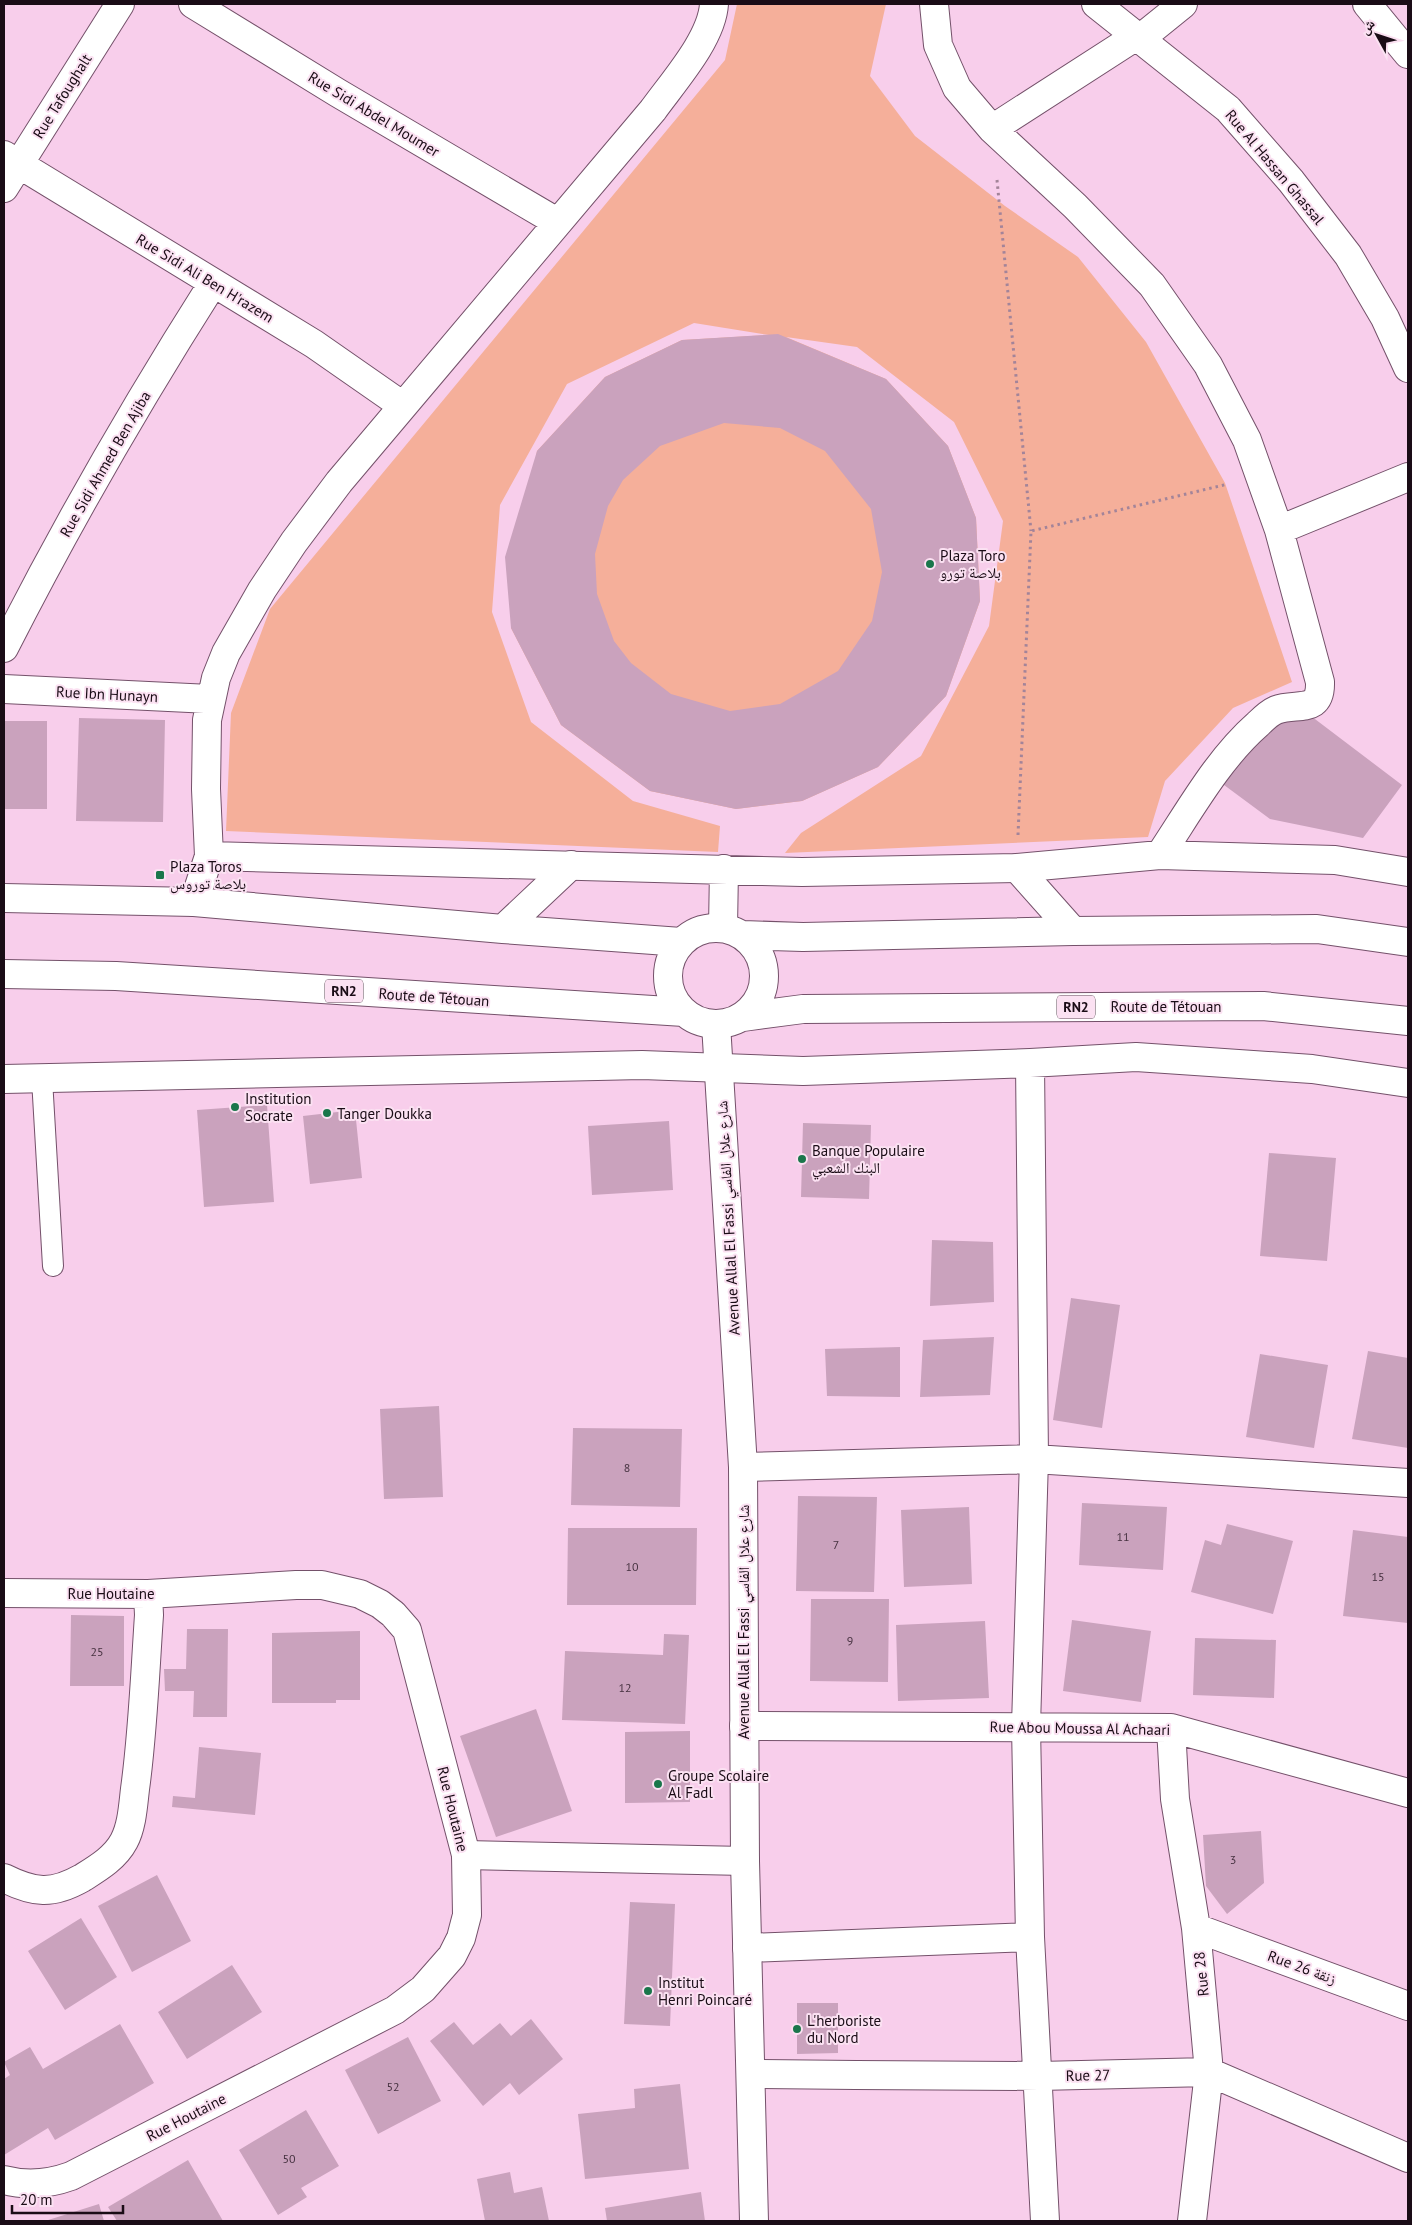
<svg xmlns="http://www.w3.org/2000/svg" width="1412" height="2225" font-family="'PT Sans','Noto Naskh Arabic',sans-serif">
	<rect width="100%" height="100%" fill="#f8ceeb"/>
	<!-- green -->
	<path fill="#f5af9a" d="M737,4H886L870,76L915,136L1005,206L1078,257L1146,342L1225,483L1292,682L1233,708L1165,781L1148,837L785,853L801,833L921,756L989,626L1003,521L954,422L857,347L786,337L886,379L948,446L976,518L980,601L946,696L878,767L802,801L736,809L650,791L561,725L511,628L537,451L605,377L682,340L769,335L694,323L567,384L500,505L492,612L531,722L633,801L720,826L718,852L226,831L231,713L270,609L725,60Z"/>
	<!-- building -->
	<path fill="#caa2bd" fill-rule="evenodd" d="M778,334L886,379L948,446L976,518L980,601L946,696L878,767L802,801L736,809L650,791L561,725L511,628L505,557L537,451L605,377L682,340ZM724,423L780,428L825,451L871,509L882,572L872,621L838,671L780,704L730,711L671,694L631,663L614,641L597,594L595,554L608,506L623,480L660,446Z
		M1307,713L1402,785L1363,838L1270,819L1220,782L1264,721Z
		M79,718L165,720L163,822L76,821Z
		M4,721H47V809H4Z
		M267,1105L274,1202L204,1207L197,1110Z
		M355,1110L362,1178L310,1184L303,1116Z
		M669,1121L673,1190L592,1195L588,1126Z
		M803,1123L871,1125L869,1199L801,1197Z
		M1269,1153L1336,1158L1327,1261L1260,1256Z
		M932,1240L993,1242L994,1302L930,1306Z
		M1071,1298L1120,1305L1102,1428L1053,1420Z
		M994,1337L990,1395L920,1397L923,1340Z
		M900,1347V1397L827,1396L825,1349Z
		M1368,1351L1408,1358V1448L1352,1439Z
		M1260,1354L1328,1365L1314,1448L1246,1437Z
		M439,1406L443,1497L384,1499L380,1409Z
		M573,1428L682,1429L680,1507L571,1505Z
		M798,1496L877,1497L874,1592L796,1591Z
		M1082,1503L1167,1507L1163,1570L1079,1565Z
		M969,1507L972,1584L904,1587L901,1510Z
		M1227,1524L1293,1541L1273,1614L1191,1592L1205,1540L1221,1545Z
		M568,1528H697L696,1605H567Z
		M1353,1530L1408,1537V1623L1343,1616Z
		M811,1599H889L888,1682L810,1681Z
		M71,1615L124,1616V1686H70Z
		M1072,1620L1151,1631L1141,1702L1063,1691Z
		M985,1621L989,1698L898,1701L896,1625Z
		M187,1629H228L227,1717H193L194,1691H165L164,1669H186Z
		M360,1631V1700H336V1703H272V1633Z
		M664,1634L689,1635L685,1724L562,1720L565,1651L663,1655Z
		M1195,1638L1276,1640L1274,1698L1193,1695Z
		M536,1709L572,1811L496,1837L460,1736Z
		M690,1731V1802L625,1803V1732Z
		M199,1747L261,1753L255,1815L172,1807L173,1796L195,1798Z
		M1261,1831L1264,1883L1227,1914L1206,1886L1203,1835Z
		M157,1875L191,1941L132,1972L98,1906Z
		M630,1902L675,1904L670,2026L624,2024Z
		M81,1918L117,1977L65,2010L28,1951Z
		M232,1965L262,2012L187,2059L158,2012Z
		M797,2003H838V2053L797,2054Z
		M531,2019L563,2059L519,2095L510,2083L483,2106L430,2041L454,2022L473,2045L500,2023L511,2036Z
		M120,2024L154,2083L55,2140L48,2128L4,2155V2079L10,2075L4,2062L30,2047L43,2069Z
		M408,2037L441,2101L378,2134L345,2070Z
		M680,2084L689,2169L585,2179L578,2114L635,2108L634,2089Z
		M306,2110L339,2166L301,2188L307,2197L278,2215L239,2150Z
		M188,2160L223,2221H117L108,2207Z
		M510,2172L514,2193L542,2187L549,2221H485L477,2179Z
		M701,2192L705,2221H607L605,2208Z
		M99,2204L104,2221H45Z"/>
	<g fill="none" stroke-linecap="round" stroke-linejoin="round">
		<!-- service casing -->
		<g stroke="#74516a" stroke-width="22">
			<path id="service" d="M42,1079L53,1266"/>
		</g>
		<!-- pedestrian casing -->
		<g stroke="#74516a" stroke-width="30">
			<path id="pedestrian" d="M466,1855L745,1861
				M751,2074L856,2075"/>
		</g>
		<!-- minor casing -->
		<g stroke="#74516a" stroke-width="30">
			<path id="minor" d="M193,4L338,93L557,222
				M934,4L938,45L957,88L992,129L1075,206L1152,285L1208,365L1247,440L1279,530L1320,682C1321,715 1297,702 1276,710C1269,713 1264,718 1258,724C1218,759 1190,810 1160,855
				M1096,4L1228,109L1291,181L1348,255L1385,318L1408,368
				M1367,4L1408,54
				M1141,38L1183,4
				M992,129L1138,35
				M4,155L314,344L403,406
				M4,188L120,4
				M1279,530L1408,477
				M4,648C67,524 138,401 213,283
				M4,689L210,699
				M209,856L802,872L1017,868L1160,855L1335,860L1408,872
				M194,902L209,856L206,789L207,720L216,678L226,653L262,590L294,542L339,482L653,110C673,82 712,39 714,4
				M723,928L724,869
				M1030,1063L1034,1459L1026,1726L1030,1937L1045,2221
				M4,1079L642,1065L803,1071L1030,1063L1136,1057L1312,1069L1408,1083
				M743,1467L1034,1459L1408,1483
				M4,1593L148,1594L296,1585H322L360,1594L380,1604L393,1614L407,1630L466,1855L467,1915L461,1938L452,1956L423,1989L395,2010L71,2176C49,2184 27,2186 4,2180
				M744,1726L1171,1728L1408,1793
				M1171,1728L1175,1799L1196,1928L1209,2072L1192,2221
				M4,1878C34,1893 52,1895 82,1878C98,1868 115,1858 124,1841C132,1826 133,1806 135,1789C143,1732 145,1673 149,1615L148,1594
				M1196,1928L1408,2006
				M747,1948L1030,1937
				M856,2075L1039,2076L1209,2072L1408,2158"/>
		</g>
		<!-- tertiary casing -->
		<g stroke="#74516a" stroke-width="30">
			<path id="tertiary" d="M716,1024L743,1467L745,1861L754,2221"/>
		</g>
		<!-- trunk casing -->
		<g stroke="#74516a" stroke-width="30">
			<path id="trunk" d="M1017,868L1073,931
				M4,898L194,902L503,929L681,942
				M668 976a48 48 0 1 1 96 0a48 48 0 1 1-96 0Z
				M503,929L571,865
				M743,935L803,937L1073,931L1317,929L1408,942
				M4,974L116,976L684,1012
				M743,1017L803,1009L1263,1006L1408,1021"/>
		</g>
		<!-- path -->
		<path stroke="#a38499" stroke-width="3" stroke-dasharray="2.5 4" stroke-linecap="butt" d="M997,180L1031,531
			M1018,835L1031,531L1228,484"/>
		<!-- service -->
		<use href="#service" stroke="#fff" stroke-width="20"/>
		<!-- pedestrian -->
		<use href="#pedestrian" stroke="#fff" stroke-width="28"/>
		<!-- minor -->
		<use href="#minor" stroke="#fff" stroke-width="28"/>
		<!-- tertiary -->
		<use href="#tertiary" stroke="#fff" stroke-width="28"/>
		<!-- trunk -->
		<use href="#trunk" stroke="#fff" stroke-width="28"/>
	</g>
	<!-- markers -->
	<g fill="#1a764b" stroke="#fbe1f2" stroke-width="2">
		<circle cx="930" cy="564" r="5"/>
		<rect x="155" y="870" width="10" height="10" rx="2.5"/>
		<circle cx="235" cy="1107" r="5"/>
		<circle cx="327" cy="1113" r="5"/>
		<circle cx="802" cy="1159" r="5"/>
		<circle cx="658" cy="1784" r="5"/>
		<circle cx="648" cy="1991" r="5"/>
		<circle cx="797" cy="2029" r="5"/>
	</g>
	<g text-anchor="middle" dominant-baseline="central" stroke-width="4" stroke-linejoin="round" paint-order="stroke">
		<!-- number labels -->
		<g font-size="12" fill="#463240">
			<text x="627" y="1467">8</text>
			<text x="1123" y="1536">11</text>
			<text x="836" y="1544">7</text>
			<text x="632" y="1566">10</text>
			<text x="1378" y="1576">15</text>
			<text x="850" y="1640">9</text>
			<text x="97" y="1651">25</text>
			<text x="625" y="1687">12</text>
			<text x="1233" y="1859">3</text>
			<text x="393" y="2086">52</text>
			<text x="289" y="2158">50</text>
		</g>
		<!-- shield labels -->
		<g fill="#fbe1f2" stroke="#5e4c58" stroke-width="1">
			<rect x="325" y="979.5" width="38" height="23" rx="4"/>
			<rect x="1057" y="995.5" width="38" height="23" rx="4"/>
		</g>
		<g font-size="14" font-weight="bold" fill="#1a0c16">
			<text x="344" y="991">RN2</text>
			<text x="1076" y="1007">RN2</text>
		</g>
		<!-- street labels -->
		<g font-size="15" fill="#1a0c16" stroke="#fbe1f2">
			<text transform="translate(62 96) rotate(-58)">Rue Tafoughalt</text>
			<text transform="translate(374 114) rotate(31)">Rue Sidi Abdel Moumer</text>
			<text transform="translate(1275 167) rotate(50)">Rue Al Hassan Ghassal</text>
			<text transform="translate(205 278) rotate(31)">Rue Sidi Ali Ben H'razem</text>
			<text transform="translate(105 464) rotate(-60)">Rue Sidi Ahmed Ben Ajiba</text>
			<text transform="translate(107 694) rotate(3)">Rue Ibn Hunayn</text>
			<text transform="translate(434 997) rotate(4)">Route de Tétouan</text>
			<text x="1166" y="1006">Route de Tétouan</text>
			<text transform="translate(728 1218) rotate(-93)">Avenue Allal El Fassi شارع علال الفاسي</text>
			<text x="111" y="1593">Rue Houtaine</text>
			<text transform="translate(743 1622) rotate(-90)">Avenue Allal El Fassi شارع علال الفاسي</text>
			<text transform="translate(1080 1728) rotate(1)">Rue Abou Moussa Al Achaari</text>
			<text transform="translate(453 1809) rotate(76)">Rue Houtaine</text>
			<text transform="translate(1302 1967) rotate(20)">Rue 26 زنقة</text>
			<text transform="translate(1201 1974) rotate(-96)">Rue 28</text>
			<text transform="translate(1088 2075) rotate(-1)">Rue 27</text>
			<text transform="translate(186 2117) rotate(-27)">Rue Houtaine</text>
		</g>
		<!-- poi labels -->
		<g font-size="15" fill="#1a0c16" stroke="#fbe1f2" text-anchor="start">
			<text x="940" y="555">Plaza Toro<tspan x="940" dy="17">بلاصة تورو</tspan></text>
			<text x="170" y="866">Plaza Toros<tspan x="170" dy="17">بلاصة توروس</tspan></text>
			<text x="245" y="1098">Institution<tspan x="245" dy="17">Socrate</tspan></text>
			<text x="337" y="1113">Tanger Doukka</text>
			<text x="812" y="1150">Banque Populaire<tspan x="812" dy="17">البنك الشعبي</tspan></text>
			<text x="668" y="1775">Groupe Scolaire<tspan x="668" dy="17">Al Fadl</tspan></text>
			<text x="658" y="1982">Institut<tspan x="658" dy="17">Henri Poincaré</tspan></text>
			<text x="807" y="2020">L'herboriste<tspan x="807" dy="17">du Nord</tspan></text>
		</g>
	</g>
	<!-- border -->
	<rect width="1412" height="2225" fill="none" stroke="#1a0c16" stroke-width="10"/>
	<!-- north arrow -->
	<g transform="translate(1377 35) rotate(310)" stroke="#fbe1f2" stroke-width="4" paint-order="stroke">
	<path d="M0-4L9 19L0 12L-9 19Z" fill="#1a0c16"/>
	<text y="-8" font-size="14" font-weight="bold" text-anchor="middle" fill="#1a0c16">ش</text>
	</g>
	<!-- scale -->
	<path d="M12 2205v8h111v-8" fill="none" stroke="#1a0c16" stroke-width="2.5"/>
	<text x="20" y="2205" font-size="15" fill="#1a0c16" stroke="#fbe1f2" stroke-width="4" paint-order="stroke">20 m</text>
</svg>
